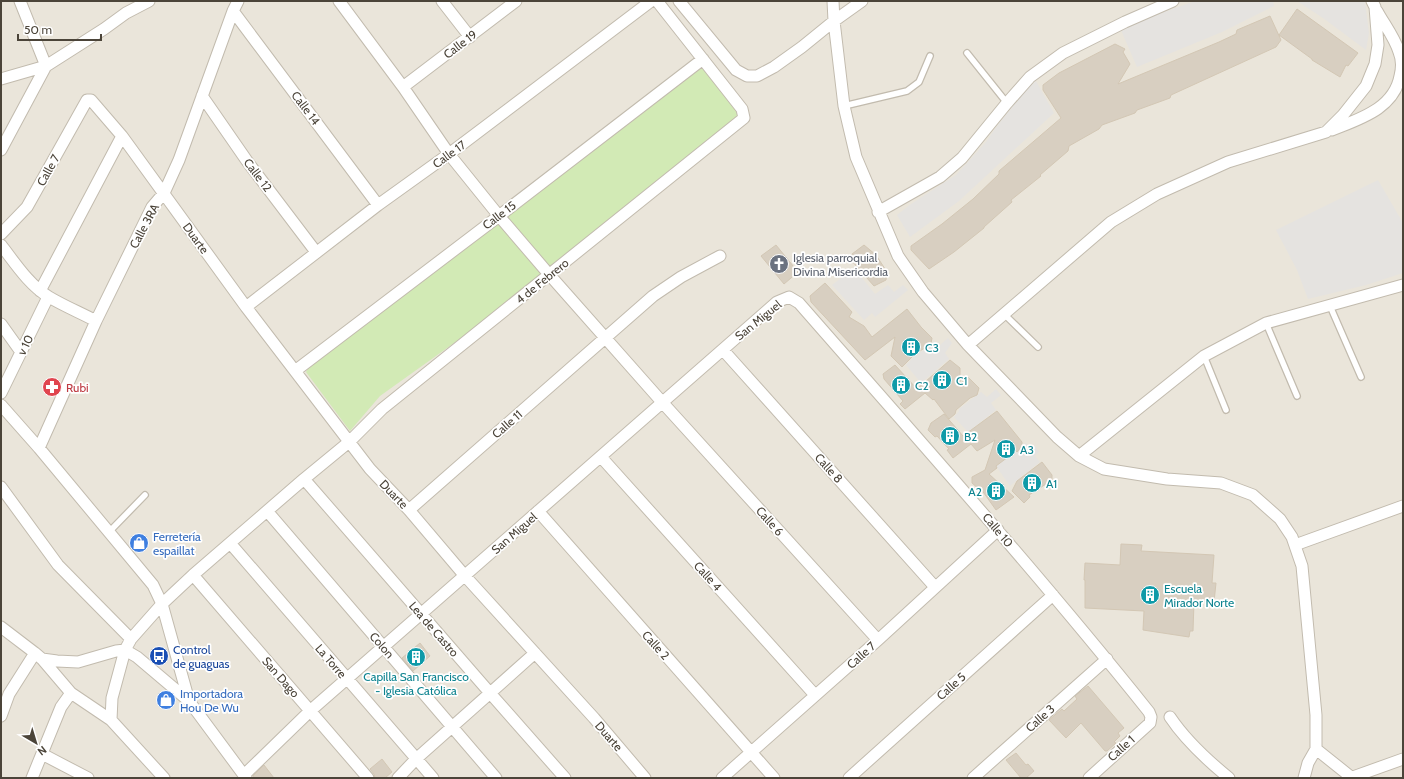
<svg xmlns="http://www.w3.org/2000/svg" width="1404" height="779" font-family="Cabin,sans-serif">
	<rect width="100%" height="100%" fill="#f6f3ec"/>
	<!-- residential -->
	<path fill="#eae5da" d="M1,1H1403V778H1Z"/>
	<!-- green -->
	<path fill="#d2eab5" d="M700,61L735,100L738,123L547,272L499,216Z
		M494,219L545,278L380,396L350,431L306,372L316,354Z"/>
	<!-- parking -->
	<path fill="#e5e3e0" d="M1195,1H1273L1274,6L1222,32L1137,67L1120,28Z
		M1297,1H1365L1369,33L1366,50L1323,18Z
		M1036,81L1054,113L959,201L910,237L897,215L911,204L956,175L968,162L986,142L997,126L1027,89Z
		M1378,180L1403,223V273L1366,285L1308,299L1297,270L1276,230Z
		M854,268L875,294L888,285L894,292L903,285L908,290L875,317L872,313L864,320L832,285Z
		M948,338L952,343L945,353L949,359L921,383L906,365L916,355L930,346L934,341L940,345Z
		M996,389L1001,395L991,403L996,410L968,432L954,417L959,411V409L981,392L987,397Z
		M1026,443L1031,449L1035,446L1039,452L1035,456L1040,462L1017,480L1010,486L996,466Z"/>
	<!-- building -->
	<path fill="#d8cfc1" stroke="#d3c7b4" d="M1297,9L1358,53L1348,66L1346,65L1340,77L1312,60V59L1279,35Z
		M1270,16L1281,40L1276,47L1171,95L1170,98L1137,110L1135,113L1102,125L1099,129L1069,146L1068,151L1040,175L1041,176L1011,200L1012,202L984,227V228L954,252L929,269L911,250V246L942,224L973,199L999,174V171L1061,118L1043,90V85L1059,73L1115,44L1125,49L1123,52L1130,64L1118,84L1219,42L1236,34L1237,30Z
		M776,245L798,272L784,284L761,256Z
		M864,245L876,255L887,272L886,280L874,286L851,260L852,254Z
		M825,283L852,312L849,317L864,326L872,337L907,309L921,327L932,338L931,344L915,354L902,367L891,356L895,337L865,360L811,302L810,296Z
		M950,360L960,368V384L968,377L979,388L977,395L970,398L956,410L955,414L949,419L934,399L933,400L925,393L905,409L900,404L903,401L884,379L883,374L895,365L917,389Z
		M997,411L1022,442V446L1017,452L1013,448L1008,457L996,466L997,468L989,474L1014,497L996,510L981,489L980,490L972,483V477L985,470L995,440L977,451L971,444L953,458L947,450L949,449L937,436L935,437L928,430L931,423L944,414L963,436Z
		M1042,462L1052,475V480L1029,495L1030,497L1024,503L1012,491L1017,481Z
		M1121,544L1142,545L1141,551L1214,555L1212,583H1216L1214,602H1194L1193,631H1190L1189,637L1143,630L1144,611L1085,608V580H1084L1085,563L1120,565Z
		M420,643L430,656L413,671L402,658Z
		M1088,686L1124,728L1118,733L1120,736L1114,742L1116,743L1107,751H1105L1081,723L1066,738L1049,720L1062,709L1064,711L1077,699L1075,696Z
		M1016,753L1026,765L1028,764L1034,771L1026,778H1021L1006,760Z
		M382,759L392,772L385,778H375L374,774L370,769Z
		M264,765L274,778H254L253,776Z"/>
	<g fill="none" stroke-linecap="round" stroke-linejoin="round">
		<!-- service casing -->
		<g stroke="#c2bbae" stroke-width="8">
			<path id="service" d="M967,53L1007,103
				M844,106L907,91L919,82L930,56
				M1330,306L1361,377
				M1004,314L1038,347
				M1266,323L1297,396
				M1204,356L1226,410
				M109,532L145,495"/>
		</g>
		<!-- minor casing -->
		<g stroke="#c2bbae" stroke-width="13">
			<path id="minor" d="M20,1L46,66
				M339,1L403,87L449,154L499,216L547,272L662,402L878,640
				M442,1L470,37
				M679,1L736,70L747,76H757L774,67L802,47L834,21L862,1
				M833,1L834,21L844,106L856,157L898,256L923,292L968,345L1057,437L1079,456L1104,469L1167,479L1221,483L1253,495L1280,519L1292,537L1302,566L1316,715V749
				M233,11L378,205
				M1,79L46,66
				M403,87L516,1
				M202,96L247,161L316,252
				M1332,130C1359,119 1394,109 1400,76C1402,68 1402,59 1399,52C1395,38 1384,24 1377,11
				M1,150L46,66L104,29L126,13L149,1
				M878,212L940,177L962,158L1007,103L1030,77L1063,53L1125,22L1173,1
				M1,234L27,207L87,100H91L122,136L246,307L370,469L409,510L465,576L594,718L645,778
				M1,245C15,263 29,285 49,297C64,306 81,313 96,321
				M40,291L122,136
				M246,307L378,205L449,154L651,1
				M1,324L21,352
				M968,345L1111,222L1157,194L1228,162L1326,132L1343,115L1366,86L1375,64L1378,45L1375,7L1372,1
				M723,350L935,587
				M295,371L499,216L703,59
				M1,393L48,297
				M1,405L39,448L153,585L162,604L189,701
				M39,448L96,321L152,207L164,193L179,160L233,11L238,1
				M1079,456L1204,356L1266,323L1403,285
				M601,457L815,695
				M304,479L490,693L565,778
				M1,487L58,565L131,639
				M409,510L653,296L681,277L720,256
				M267,511L496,778
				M538,511L774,778
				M230,543L433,778
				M1295,545L1403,506
				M193,575L368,778
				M1,627L35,653L42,659L57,661L78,662L116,651L125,650
				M125,650L137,657L189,701L246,778
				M42,659L71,693
				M1,716L9,694L35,653
				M1170,717C1186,741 1207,760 1229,778
				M42,754L88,778
				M244,775L310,711L777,302L789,297L799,303C917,438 1037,572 1149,712L1151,717L1150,723L1089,778
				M32,778L61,707L71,693L111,720
				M164,778L111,720L112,698L125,650L131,639L162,604L193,575L304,479L349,442L382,409L744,118L742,109L657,1
				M398,778L416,759L535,653
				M722,778L878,640L998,530
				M849,778L1053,595
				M973,778L1107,659
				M1304,778L1308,763L1316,749L1351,777
				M1350,778L1403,759"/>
		</g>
		<!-- service -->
		<use href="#service" stroke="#fff" stroke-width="5.5"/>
		<!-- minor -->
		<use href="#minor" stroke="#fff" stroke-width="11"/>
	</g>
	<!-- icons -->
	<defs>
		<g id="church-disc" transform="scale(1)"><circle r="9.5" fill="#6b7280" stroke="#fff"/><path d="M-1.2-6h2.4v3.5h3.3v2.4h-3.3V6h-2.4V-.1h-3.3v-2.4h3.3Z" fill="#fff"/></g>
		<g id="building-disc" transform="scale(1)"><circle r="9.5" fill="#0f9aa8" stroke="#fff"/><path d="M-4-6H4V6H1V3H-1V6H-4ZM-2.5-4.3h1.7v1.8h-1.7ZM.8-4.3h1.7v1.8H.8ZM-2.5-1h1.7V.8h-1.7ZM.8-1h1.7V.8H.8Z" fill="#fff"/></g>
		<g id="pharmacy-disc" transform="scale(1)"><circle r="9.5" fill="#e0444e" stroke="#fff"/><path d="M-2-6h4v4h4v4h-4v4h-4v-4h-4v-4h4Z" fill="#fff"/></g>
		<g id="shop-disc" transform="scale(1)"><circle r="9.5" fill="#3f7fe0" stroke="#fff"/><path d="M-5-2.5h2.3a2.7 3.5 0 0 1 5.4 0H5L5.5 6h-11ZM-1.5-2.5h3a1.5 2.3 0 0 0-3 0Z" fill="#fff"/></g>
		<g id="bus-disc" transform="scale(1)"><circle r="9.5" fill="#1a4fb4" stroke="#fff"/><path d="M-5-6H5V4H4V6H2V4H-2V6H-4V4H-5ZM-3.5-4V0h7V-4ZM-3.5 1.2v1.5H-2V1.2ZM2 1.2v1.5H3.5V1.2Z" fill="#fff"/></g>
	</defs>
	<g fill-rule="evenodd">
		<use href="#church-disc" x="779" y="264"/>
		<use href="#building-disc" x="911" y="347"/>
		<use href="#building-disc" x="942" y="380"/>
		<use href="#building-disc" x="901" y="385"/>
		<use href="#pharmacy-disc" x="52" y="387"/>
		<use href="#building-disc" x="950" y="436"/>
		<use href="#building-disc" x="1006" y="449"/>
		<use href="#building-disc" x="1032" y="483"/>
		<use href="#building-disc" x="996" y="491"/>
		<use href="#shop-disc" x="139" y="543"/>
		<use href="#building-disc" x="1150" y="595"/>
		<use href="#bus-disc" x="159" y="656"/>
		<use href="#building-disc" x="416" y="657"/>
		<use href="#shop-disc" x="166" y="700"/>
	</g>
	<g text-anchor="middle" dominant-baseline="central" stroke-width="3.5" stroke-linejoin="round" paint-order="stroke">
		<!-- street labels -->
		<g font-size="12" fill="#4b4439" stroke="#fff">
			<text transform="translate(460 44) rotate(-37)">Calle 19</text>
			<text transform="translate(306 108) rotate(53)">Calle 14</text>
			<text transform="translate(449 154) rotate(-36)">Calle 17</text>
			<text transform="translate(48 170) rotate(-61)">Calle 7</text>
			<text transform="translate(258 175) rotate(53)">Calle 12</text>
			<text transform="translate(499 215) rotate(-37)">Calle 15</text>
			<text transform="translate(144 226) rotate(-62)">Calle 3RA</text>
			<text transform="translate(196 238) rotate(54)">Duarte</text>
			<text transform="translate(542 281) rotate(-39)">4 de Febrero</text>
			<text transform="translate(758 320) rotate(-39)">San Miguel</text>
			<text transform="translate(25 345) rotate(-64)">v 10</text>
			<text transform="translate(507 424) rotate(-41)">Calle 11</text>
			<text transform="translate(829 468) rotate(48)">Calle 8</text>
			<text transform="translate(394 494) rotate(46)">Duarte</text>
			<text transform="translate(770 521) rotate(48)">Calle 6</text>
			<text transform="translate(998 530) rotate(50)">Calle 10</text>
			<text transform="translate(514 533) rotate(-41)">San Miguel</text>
			<text transform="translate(708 576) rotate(48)">Calle 4</text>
			<text transform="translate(434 629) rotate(49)">Lea de Castro</text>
			<text transform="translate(382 645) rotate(49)">Colon</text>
			<text transform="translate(656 645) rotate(48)">Calle 2</text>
			<text transform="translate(861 655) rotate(-42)">Calle 7</text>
			<text transform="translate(331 661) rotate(49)">La Torre</text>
			<text transform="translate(281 677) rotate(49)">San Dago</text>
			<text transform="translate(951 686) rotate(-42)">Calle 5</text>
			<text transform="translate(1040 718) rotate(-42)">Calle 3</text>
			<text transform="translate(609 736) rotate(49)">Duarte</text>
			<text transform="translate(1121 748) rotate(-42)">Calle 1</text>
		</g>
		<!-- worship labels -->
		<g font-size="12" fill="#5b616d" stroke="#fff" text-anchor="start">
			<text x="793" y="257">Iglesia parroquial<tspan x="793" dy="14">Divina Misericordia</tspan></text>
		</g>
		<!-- culture labels -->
		<g font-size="12" fill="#0d838f" stroke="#fff" text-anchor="start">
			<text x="925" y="347">C3</text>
			<text x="956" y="380">C1</text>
			<text x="915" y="385">C2</text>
			<text x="964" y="436">B2</text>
			<text x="1020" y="449">A3</text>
			<text x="1046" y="483">A1</text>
			<text x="982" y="491" text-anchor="end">A2</text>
			<text x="1164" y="588">Escuela<tspan x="1164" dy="14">Mirador Norte</tspan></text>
			<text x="416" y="676" text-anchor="middle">Capilla San Francisco<tspan x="416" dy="14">- Iglesia Católica</tspan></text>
		</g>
		<!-- health labels -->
		<g font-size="12" fill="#be3a42" stroke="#fff" text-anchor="start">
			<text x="66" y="387">Rubi</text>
		</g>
		<!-- shop labels -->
		<g font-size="12" fill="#366cbe" stroke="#fff" text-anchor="start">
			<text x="153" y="536">Ferretería<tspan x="153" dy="14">espaillat</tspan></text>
			<text x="180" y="693">Importadora<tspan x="180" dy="14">Hou De Wu</tspan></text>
		</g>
		<!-- transit labels -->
		<g font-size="12" fill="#164399" stroke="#fff" text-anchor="start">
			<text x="173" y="649">Control<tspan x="173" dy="14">de guaguas</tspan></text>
		</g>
	</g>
	<!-- border -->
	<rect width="1404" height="779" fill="none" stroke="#4b4439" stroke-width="4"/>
	<!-- north arrow -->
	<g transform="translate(36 743) rotate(142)" stroke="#ffffff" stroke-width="3" paint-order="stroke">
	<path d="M0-3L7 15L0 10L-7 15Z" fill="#4b4439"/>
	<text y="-6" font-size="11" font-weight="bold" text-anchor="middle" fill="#4b4439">N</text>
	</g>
	<!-- scale -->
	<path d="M18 34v6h83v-6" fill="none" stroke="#4b4439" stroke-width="2"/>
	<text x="24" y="34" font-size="12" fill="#4b4439" stroke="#ffffff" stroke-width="3" paint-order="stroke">50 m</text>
</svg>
